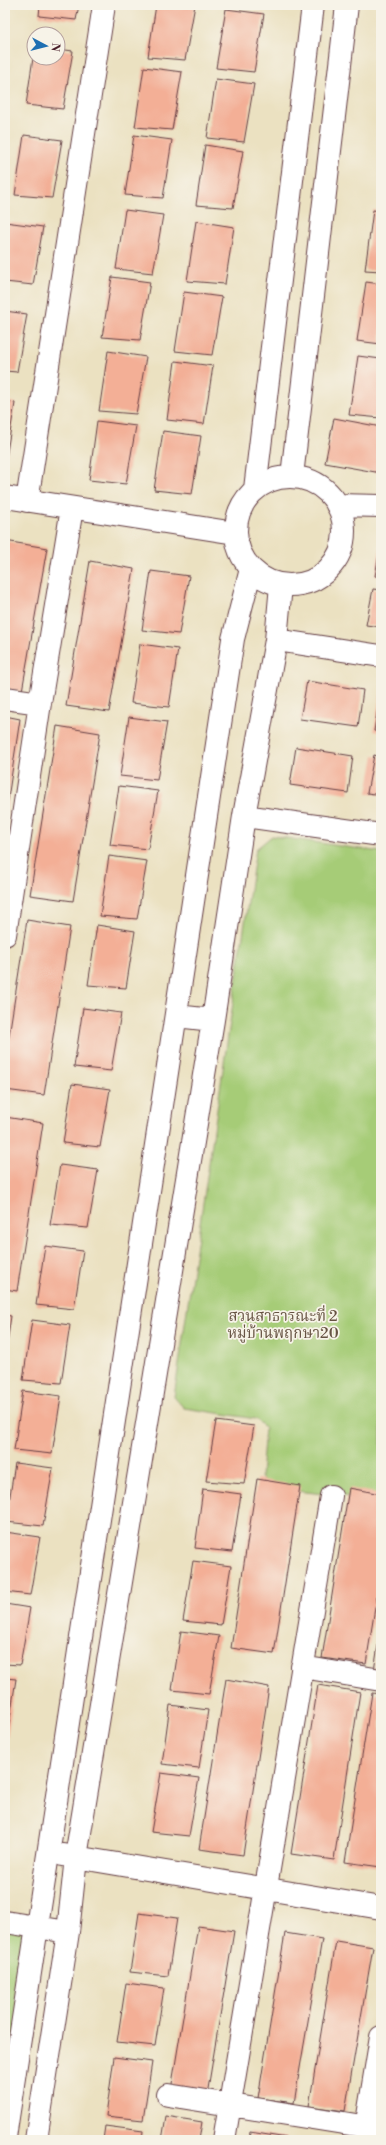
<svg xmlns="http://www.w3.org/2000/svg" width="386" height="2145" font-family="'Libre Bodoni','Noto Serif Thai',serif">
	<rect width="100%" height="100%" fill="#f7f3e8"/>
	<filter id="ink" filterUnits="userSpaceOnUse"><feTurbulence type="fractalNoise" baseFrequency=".025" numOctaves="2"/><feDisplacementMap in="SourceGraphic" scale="8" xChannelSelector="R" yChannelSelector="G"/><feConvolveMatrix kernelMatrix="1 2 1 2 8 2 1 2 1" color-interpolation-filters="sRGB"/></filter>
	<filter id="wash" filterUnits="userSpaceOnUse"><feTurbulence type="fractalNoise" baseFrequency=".012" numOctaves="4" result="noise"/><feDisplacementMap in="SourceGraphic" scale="16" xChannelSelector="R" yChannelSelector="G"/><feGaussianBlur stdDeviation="0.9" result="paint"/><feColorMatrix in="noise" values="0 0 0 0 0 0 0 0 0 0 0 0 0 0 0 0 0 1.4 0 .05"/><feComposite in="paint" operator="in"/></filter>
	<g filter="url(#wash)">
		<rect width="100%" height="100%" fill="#ebe1c1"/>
		<!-- green -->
		<path fill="#a6cc77" stroke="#787651" d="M272,836L381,852V1500L268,1488L261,1477L265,1428L256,1419L184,1408L174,1397L256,849Z
			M5,1928L43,1934L5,2140Z"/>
		<g id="blocks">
			<!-- building -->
			<path fill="#f3af96" d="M40,5H79L76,20L39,16Z
				M156,5H195L185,60L148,57Z
				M226,9L264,14L254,72L216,68Z
				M58,49L73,51L63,109L26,105L33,58H58Z
				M144,67L182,72L172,130L135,127Z
				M216,79L254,84L244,142L207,138Z
				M24,135L62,140L52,198L15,195Z
				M134,135L172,140L163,198L125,195Z
				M205,145L243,151L233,208L196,205Z
				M125,210L163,215L153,273L116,269Z
				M373,210L381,211V271L365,270Z
				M196,221L234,227L225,284L187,281Z
				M5,222L43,227L33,285L5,282Z
				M112,277L150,282L140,340L102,337Z
				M366,282L381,284V344L357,341Z
				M184,292L222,297L212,355L175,351Z
				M5,311L27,314L17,372L5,371Z
				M108,351L146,357L136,414L99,411Z
				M358,356L381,359V418L349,415Z
				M175,361L213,366L204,424L167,420Z
				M5,401L15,403L6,458H5Z
				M334,418L381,427V473L325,463Z
				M97,421L136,426L126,484L89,480Z
				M163,431L201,436L192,494L154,490Z
				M5,541L47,548L22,691L5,689Z
				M380,549H381V577L375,576Z
				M90,561L134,569L109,712L66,706Z
				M151,571L189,576L179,634L142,630Z
				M373,589L381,590V627L366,625Z
				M140,644L178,649L169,707L131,703Z
				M307,681L363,690L358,727L300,719Z
				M380,695H381V732L374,731Z
				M5,716L20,719L6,812H5Z
				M129,717L167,722L157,780L120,776Z
				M57,726L100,733L73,901L30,895Z
				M296,747L353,756L348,793L290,785Z
				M374,755L381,757V795L367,793Z
				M119,786L158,791L148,849L110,845Z
				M109,856L147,861L137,919L100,916Z
				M27,920L70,927L44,1095L5,1090V1061Z
				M97,925L135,931L126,988L88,985Z
				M83,1008L121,1013L111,1071L74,1067Z
				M72,1084L110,1089L100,1147L63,1143Z
				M5,1117L43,1123L17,1291L5,1289Z
				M60,1165L98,1170L88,1228L50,1225Z
				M45,1246L83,1251L74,1309L36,1305Z
				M5,1315L11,1316L6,1351H5Z
				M32,1320L70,1325L61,1383L23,1380Z
				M23,1391L61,1396L52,1454L14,1450Z
				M216,1421L254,1426L244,1484L206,1481Z
				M15,1463L53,1468L43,1526L6,1522Z
				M257,1479L300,1486L274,1654L231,1648Z
				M349,1488L381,1494V1570L366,1664L322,1658Z
				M203,1489L241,1494L232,1552L195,1548Z
				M5,1532L40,1537L30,1595L5,1592Z
				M193,1561L231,1566L221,1625L183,1621Z
				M5,1604L30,1608L20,1665L5,1664Z
				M181,1631L219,1636L209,1694L172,1690Z
				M380,1632H381V1672L374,1671Z
				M5,1678L16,1679L7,1737H5Z
				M226,1679L269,1687L243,1855L199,1849Z
				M318,1685L360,1692L334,1860L291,1854Z
				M372,1693L381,1694V1867L345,1862Z
				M170,1705L208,1710L199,1768L162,1764Z
				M161,1773L199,1778L189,1836L151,1832Z
				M139,1913L177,1918L168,1976L130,1972Z
				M198,1926L234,1931L207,2095L171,2090Z
				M285,1933L322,1939L294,2103L258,2098Z
				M336,1941L373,1947L345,2111L309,2106Z
				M126,1983L164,1988L155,2046L117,2042Z
				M114,2057L152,2062L143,2120L106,2116Z
				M166,2116L202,2122L199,2140H162Z
				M105,2126L143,2131L142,2140H103Z
				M250,2132L287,2138V2140H249Z"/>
		</g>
	</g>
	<g filter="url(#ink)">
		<use href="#blocks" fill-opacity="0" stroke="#623c42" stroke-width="1"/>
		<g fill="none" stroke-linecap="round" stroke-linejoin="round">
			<!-- street casing -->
			<g stroke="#623c42" stroke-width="24">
				<path id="street" d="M292,476L347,5
					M236 531a54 54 0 1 1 108 0a54 54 0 1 1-108 0Z
					M255,489L313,5
					M5,497L235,533
					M27,501L104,5
					M337,505L381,506
					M276,640L381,656
					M5,698L40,703
					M244,816L381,835
					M5,935L40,703L72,508
					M176,1016L213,1020
					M302,1667L381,1680
					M63,1855L381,1908
					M5,1922L68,1932
					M168,2095L381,2129
					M5,2137L233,639L251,569
					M36,2140L68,1932L76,1857L213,1020L244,816L276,640L281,585
					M224,2140L331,1496
					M364,2140L381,2037"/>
			</g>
			<!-- street -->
			<use href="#street" stroke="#fff" stroke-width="22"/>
		</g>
	</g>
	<g text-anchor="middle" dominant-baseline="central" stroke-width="3.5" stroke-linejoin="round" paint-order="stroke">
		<!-- park labels -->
		<g font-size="15" fill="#665342" stroke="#f7f3e8">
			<text x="283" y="1316">สวนสาธารณะที่ 2<tspan x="283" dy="17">หมู่บ้านพฤกษา20</tspan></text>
		</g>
	</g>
	<!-- margin -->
	<rect width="386" height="2145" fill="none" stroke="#f7f3e8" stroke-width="20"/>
	<!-- north arrow -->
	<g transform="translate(46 46) rotate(97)"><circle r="19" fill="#f7f3e8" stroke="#b29e9c"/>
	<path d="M0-3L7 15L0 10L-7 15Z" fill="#1f6fb2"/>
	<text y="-6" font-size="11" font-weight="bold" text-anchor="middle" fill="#4a1f2b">N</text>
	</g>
</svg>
